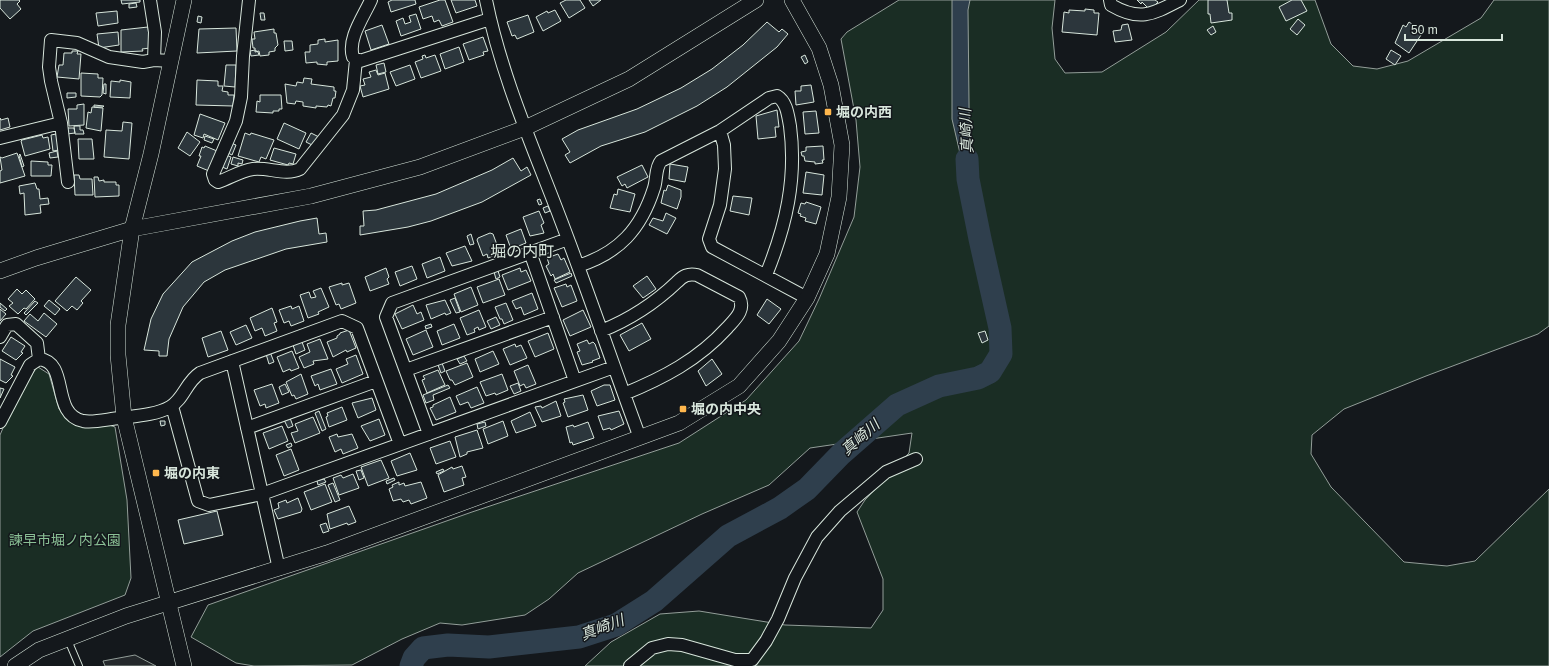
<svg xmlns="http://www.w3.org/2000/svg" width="1549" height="666" font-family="Helvetica,'Noto Sans JP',sans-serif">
	<rect width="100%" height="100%" fill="#14181c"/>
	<!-- green -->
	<path fill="#1a2d24" stroke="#939e99" d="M899,0H1055L1052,28L1055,59L1065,73L1102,72L1166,32L1199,0H1315L1331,44L1353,66L1377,69L1408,61L1481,18L1494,0H1549V326L1538,334L1426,376L1344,409L1312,435L1311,454L1331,487L1404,562L1447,566L1475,561L1549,489V666H585L611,642L660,614L699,611L785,625L871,628L883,610V579L857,512L865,500L909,453L912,433L810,448L769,485L702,514L578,573L549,599L525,615L462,625L440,623L402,639L352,665L254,666L236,663L191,637L208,605L472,512L679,443L746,400L799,341L819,299L854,217L860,167L856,120L841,39L847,32Z
		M38,367L49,374L59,409L73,424L94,420L115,427L127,500L131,578L125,595L33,631L0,657V435L22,384Z"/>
	<!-- parking -->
	<path fill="#24282b" stroke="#939e99" d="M135,655L156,666H105L103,661Z"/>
	<!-- water -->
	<path fill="#2f3f4d" stroke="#939e99" d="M952,0H970L968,10L970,196L952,119Z"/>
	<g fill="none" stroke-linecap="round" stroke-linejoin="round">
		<!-- river -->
		<path stroke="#2f3f4d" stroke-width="23" d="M411,666L414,658L423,648L448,645L489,647L579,637L616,625L654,601L728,536L780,508L807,489L841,454L897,405L939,386L978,378L990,372L1001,354L1000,328L980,239L968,179L967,159"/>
	</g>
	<!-- building -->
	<path fill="#2c363c" stroke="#d8e6dc" d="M0,0H19L20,1L17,4L21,9L10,19L0,8Z
		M121,0H140V2L122,4Z
		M392,0H415L416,4L391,12L388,2Z
		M440,0H445L453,22L442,26L439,20L434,22L432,16L423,19L419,7Z
		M451,0H475L477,6L456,13Z
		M566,0H580L585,8L569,18L560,3Z
		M589,0H601L593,6Z
		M1137,0H1155L1158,2L1150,10L1142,2L1141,4Z
		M1208,0H1227L1229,13H1232V20L1211,23L1210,14H1208Z
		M1292,0H1301L1307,11L1286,21L1279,7Z
		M136,3L137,7L129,8V4Z
		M1085,9L1094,10V13H1099L1097,35L1062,32L1064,12L1069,13V10L1085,11Z
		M555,10L561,21L543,31L536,17L547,11L548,13Z
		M117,11L118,23L98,26L96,13Z
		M260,13H264L265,20H261Z
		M416,14L421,29L401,36L396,21L403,18L405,24L411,22L409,16Z
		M528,15L534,32L517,39L515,35L512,36L507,22Z
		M198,16L202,17L201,23L197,22Z
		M1298,19L1305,25L1297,35L1290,29Z
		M767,22L779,32L782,29L788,34L777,47L727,87L697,106L645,132L601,146L570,163L565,155L570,152L562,139L578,130L637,109L681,88L712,69L743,45Z
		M1409,22L1423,32L1409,53L1395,43L1403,25L1406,27Z
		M1128,24L1132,40L1115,42L1113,31L1121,30L1122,25Z
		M382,25L389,44L371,50L365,31Z
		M1213,26L1216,32L1211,35L1207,30Z
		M148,27L150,48L142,49L143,51L121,52V30Z
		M236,28L237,51L197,53L199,29Z
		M274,29V33H276L278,45L275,48V51L269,52V55L260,56L259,51L255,52V48H253L252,39H255L254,32Z
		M118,32L119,45L99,48L97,34Z
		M483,37L488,51L483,52L484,55L469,60L463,44Z
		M325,39V42L338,40V61L327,62V65L317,64V62L306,63L305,52H310V45L318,44V40Z
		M284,41H292L293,50L285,51Z
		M459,47L464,62L445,69L440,54Z
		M255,50L258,52L259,55L251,56L250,51Z
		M1391,50L1401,56L1395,65L1386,59Z
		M72,51H78L77,54H81L79,79L57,77L59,65H63L64,53H72Z
		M425,55L426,58L435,55L441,71L421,78L415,62L423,59L422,56Z
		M805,55L808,62L805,64L801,57Z
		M384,63L386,72L378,74L376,65Z
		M226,65H236L235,87L224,86Z
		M410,65L415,79L396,86L390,72Z
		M376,70L378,75L385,73L389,89L363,97L360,86L365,85L363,79L371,77L369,72Z
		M81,73L98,74V78H103L102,95L100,97L81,96Z
		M304,78L312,79L311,84L334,87V91H336L335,98H333L331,106L328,105L327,107L316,106V108L303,106V102L296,101L295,104L287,103L285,84L296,86L297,82L303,83Z
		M120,80L131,82L130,98L110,97L111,81L120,82Z
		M197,80L218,81V86H223L222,91L228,92V95H234L233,106L196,105Z
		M104,84H106V94L103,93Z
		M811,85L814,102L796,105L795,91H801V86Z
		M67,93H76V97L67,98Z
		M260,95H281L282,109H279V111H273V113L256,112L257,101L260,102Z
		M84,104V125L69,126L68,109H77V105Z
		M94,105L104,106L103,107H94Z
		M92,107L103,108L101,131L86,128L88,112L91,113Z
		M777,110L779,127H775L776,137L758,139L756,116Z
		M816,111L819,133L805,134L803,112Z
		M200,114L225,123L218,140L204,134L203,138L194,135Z
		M0,118L1,120L8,118L10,127L0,130Z
		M123,122L132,123L129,159L104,157L106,130L122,131Z
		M284,123L306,133L299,149L277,139Z
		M74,126H80V130H83L84,134H75Z
		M67,128H74L75,133L67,134Z
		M187,132L200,142L190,156L178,148Z
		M245,133L250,135L251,133L274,140L266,159L261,157L259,162L238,156Z
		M311,133L319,137L314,146L306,142Z
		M56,134L59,150L53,151L51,135Z
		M42,135L43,138L48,137L50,149L25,156L21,141L22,140Z
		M205,136L214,139L212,143L204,140Z
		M78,139H92L94,159H79Z
		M231,143L236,145L232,155L228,153Z
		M205,146L217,151L209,171L197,166L201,156H199L202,147L204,148Z
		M823,146L824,160H822L823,163L815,164V162L805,161L804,156H802L801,152L806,151V147Z
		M274,148L296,154L293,164L289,163L288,165L270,160Z
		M57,151L58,157L50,158L49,153Z
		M17,153L25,176L0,183V171L2,170L0,157L2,158Z
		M20,154L24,166L22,167L19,155Z
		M226,155L231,157L227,169L222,167Z
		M233,157L243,160L242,164L238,163V166L231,164Z
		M513,158L521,171L527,167L531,175L482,202L431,221L408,227L360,235V226H364L363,211L376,210L436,194L492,170Z
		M31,161L48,162V165H52L51,176H31Z
		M670,164L688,167L685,182L669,179Z
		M642,165L648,177L627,188L625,184L622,186L617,177Z
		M806,172L824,175L822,195L803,193Z
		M74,175H79L80,179H92L93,195H75Z
		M94,177H98L99,181L104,180V182H116V185H119V196L95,197Z
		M35,183L37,189H39L40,199L48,198L49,204L40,205L41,213L25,215L24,193L20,194L19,186Z
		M668,185L681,190V197L677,209L661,203L664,190L666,191Z
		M618,189L635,194L630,212L610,208L614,194L617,195Z
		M733,196L752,198L749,215L730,211Z
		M540,199L542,204L539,205L537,200Z
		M806,202L821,207L816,224L805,221L806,218L800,216L801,214L798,213L801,203L805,204Z
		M548,206L550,211L545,213L543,208Z
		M539,211L544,223L541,225L544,233L530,236L523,217Z
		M666,213L676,218L667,234L649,225L653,218L663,221Z
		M317,218L319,234L326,233L327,242L286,249L225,270L204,282L183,307L169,339L167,356H159V351L144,350L151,319L163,294L192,262L232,241L255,232L300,221Z
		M521,229L526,243L511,249L506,235Z
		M490,233L493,234L500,253L488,258L487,254L483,256L477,240L478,238Z
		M471,234L474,244L470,245L467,236Z
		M465,246L472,261L452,266L446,253Z
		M558,254L561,260L564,258L570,272L555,279L553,274L551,276L546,266L549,264L547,258Z
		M440,257L445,271L427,278L422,264Z
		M412,266L417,279L400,286L395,272Z
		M386,268L389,277L387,279L389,284L370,291L365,277Z
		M520,268L521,272L526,270L531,281L508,290L502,275Z
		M498,271L500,277L496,279L494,272Z
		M571,273L572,276L556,283L554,280Z
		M647,276L656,289L643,298L633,286Z
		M76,277L91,290L81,301L83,303L77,310L72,306L67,311L55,301Z
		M499,279L505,295L483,303L477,287Z
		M342,283V285L349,283L356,303L341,309L339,304L336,305L329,287Z
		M566,284L567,287L571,285L577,301L562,307L554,288Z
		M471,287L478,305L461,312L454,294Z
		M321,288L329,307L318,312L319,314L308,318L300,295L309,292L311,298L316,297L313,291Z
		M17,289L22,294L26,290L35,299L26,309L24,308L18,314L9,306L13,303L8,299Z
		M532,293L538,309L524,315L521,307L516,309L512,301Z
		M455,298L460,312L456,313L450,300Z
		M767,299L781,309L769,324L757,315Z
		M49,300L60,309L55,315L44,306Z
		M445,300L451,313L446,315L445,313L431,319L426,305Z
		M35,301L38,303L26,315L24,313Z
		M0,303L7,309L5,311L0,307Z
		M506,303L513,320L504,324L502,319H500L495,307Z
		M413,305L417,314L421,312L424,320L402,329L395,314Z
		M291,306L292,309L299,306L304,321L291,326L289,321L284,323L279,310Z
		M272,308L277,322L274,323L277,331L265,336L262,328L255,331L250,318Z
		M0,309L6,314L0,321Z
		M479,310L486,327L479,330L478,327L474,329L475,332L467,335L460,318Z
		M583,310L591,327L570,336L563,320Z
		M44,313L57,324L46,337L24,321L30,314L38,321Z
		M496,317L500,325L491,329L487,321Z
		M642,323L651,339L629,351L620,335Z
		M431,324L432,327L426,329L425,326Z
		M454,324L460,338L442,345L437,331Z
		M246,325L252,338L236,345L230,332Z
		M349,330L356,348L347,352L346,350L333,357L327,342L337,338V336L340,334V333Z
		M426,330L433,347L413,355L406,339Z
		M221,331L228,350L208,357L202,338Z
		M985,331L988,340L982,343L978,333Z
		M548,333L554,349L535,357L528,341Z
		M11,337L25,346L21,352L23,353L16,360L2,351Z
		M320,339L328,359L313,361L314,364L304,368L299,357L310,352L307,344Z
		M587,340L589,344L593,342L595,344L600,358L592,361L593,362L582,365L577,352L580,351L577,344Z
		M302,342L305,350L296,354L293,345Z
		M515,344L516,347L521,345L527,358L510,365L503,349Z
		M292,351L299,368L291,371L290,369L283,372L277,357Z
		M493,351L499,364L480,372L475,359Z
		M270,352L274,362L269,364L266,354Z
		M356,355L363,374L342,383L336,369L348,364L346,359Z
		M464,356L467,361L460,364L457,359Z
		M0,359L15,367L11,375L13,376L6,383L0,380Z
		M712,359L722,374L706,386L698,371Z
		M442,363L445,371L441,373L438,365Z
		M467,363L473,377L455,385L452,380H450L446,371Z
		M528,365L536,384L526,388L524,384L520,386L514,371Z
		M331,369L337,384L320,390L318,384L315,386L311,376Z
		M438,370L445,385L427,393L422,380L425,379L423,376Z
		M301,374L308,394L296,399L294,395L292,396L286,382Z
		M502,374L508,390L496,395L495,393L486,396L480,382Z
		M518,383L521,391L514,394L510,386Z
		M272,384L279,403L266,408L265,404L260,406L254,390Z
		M285,384L289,392L282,395L279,387Z
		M448,385L450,388L433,395L434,400L426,403L423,395Z
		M604,385H610L615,400L597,406L591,391Z
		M477,387L484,403L471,408L468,402L460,405L456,396Z
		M0,388L4,389L0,398Z
		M583,395L588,410L568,417L563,403L565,402L564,399Z
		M450,397L456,412L436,420L430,408L433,407V405Z
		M372,398L376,410L358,418L352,403Z
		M556,401L561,416L542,422L535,407L541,406L542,408Z
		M342,407L347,420L329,427L326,417L328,416L327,413Z
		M319,411L326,429L322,431L315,413Z
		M619,411L624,424L611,430L610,428L603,430L598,416Z
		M530,412L536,426L516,433L511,421Z
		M313,417L320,433L295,443L291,433L298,431L295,424Z
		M290,418L293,426L288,428L284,420Z
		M379,419L385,435L370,441L361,426Z
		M160,421H165V425L161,426Z
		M503,421L508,436L488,444L483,429Z
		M485,422L486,426L478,429L477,424Z
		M588,422L594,438L573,445L572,442L570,443L566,427L573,425L574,427Z
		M282,426L288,441L269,449L263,433Z
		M477,430L483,448L467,452V454L460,457L455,437Z
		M337,434L338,437L352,434L358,448L343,454L341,449L335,452L329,437Z
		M450,441L456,457L436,464L430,448Z
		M291,443L292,446L288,448L286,445Z
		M291,449L299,470L284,476L276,455Z
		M410,453L417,470L397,476L391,461Z
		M381,460L389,478L368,486L361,467Z
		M462,466L466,477L462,478L464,485L444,492L438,475L452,467L453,469Z
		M443,469L444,471L437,474L436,472Z
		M361,470L364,478L359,480L356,471Z
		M353,474L359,488L339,495L333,478L341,475L343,478Z
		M394,478L395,480L387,484L386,481Z
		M324,479L326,482L318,485L317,481Z
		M399,482V485L404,483L405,486L421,482L427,498L411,504L409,500L403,502L401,499L393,501L389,489L393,487L392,485Z
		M333,483L340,500L335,502L328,485Z
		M325,484L332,502L311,510L304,492Z
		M298,498L302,509L301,512L278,519L274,510L279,508L278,503L286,500L287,503Z
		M349,506L356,522L348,525L347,523L330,529L327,514Z
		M217,511L223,535L184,544L178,520Z
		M326,523L329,531L323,533L320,525Z"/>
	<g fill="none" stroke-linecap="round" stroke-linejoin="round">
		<!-- service casing -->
		<g stroke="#d8e6dc" stroke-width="8">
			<path id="service" d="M68,640L79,666"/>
		</g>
		<!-- minor casing -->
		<g stroke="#d8e6dc" stroke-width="14">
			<path id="minor" d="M150,0L155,32L154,60L171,61
				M249,0L243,56L241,97L236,121L213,174L215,180L218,182C230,178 240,171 253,169C268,167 286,176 300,169L343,115L353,90L356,60
				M371,0C364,16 347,39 353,57L360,61L490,19
				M486,0C501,75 533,147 560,218C588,291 613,365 640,438
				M1110,0L1111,5C1140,22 1153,14 1180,0
				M720,131L724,145L725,169L720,205L709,239L712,247L807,298
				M0,138L61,123
				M68,182L61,123L51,81L49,67L51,40L77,43L109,57L143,62L154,60
				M530,252L575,381
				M578,266C619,253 641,229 654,188C657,179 655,168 661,161L720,131L769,98L777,96C787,102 788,116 790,126C797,179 786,226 766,275
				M601,331C631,319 654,304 677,282C683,276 688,273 697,275L739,297C746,310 735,319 727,328C698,360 663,378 624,394
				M0,337L7,325L16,324L37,343L39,359
				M232,361L279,569
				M406,370L553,317
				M172,406L198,501L209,505L262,494L614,367
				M0,422L30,365L39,359C70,362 50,414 83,421C94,423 108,419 120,418C136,416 156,415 170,407C184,399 186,382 200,373L342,321L357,328L400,444
				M247,428L376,381
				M429,434L386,317L392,303L568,239
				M630,666L652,648L668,644L682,645L735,660H752L766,641L778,619L795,578L817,537L840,511L886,472L916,459"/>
		</g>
		<!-- tertiary casing -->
		<g stroke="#d8e6dc" stroke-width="16">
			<path id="tertiary" d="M184,0L151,154L132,229L118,325V355L124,417L184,666
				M0,271L36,258L132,229L311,196L420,167L525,128L629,79L756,0
				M15,666L39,650L126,616L327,553L679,423L739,386L779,341L807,298L827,254L839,197L842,145L831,85L819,48L792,0"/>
		</g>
		<!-- service -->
		<use href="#service" stroke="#14181c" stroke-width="6"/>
		<!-- minor -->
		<use href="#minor" stroke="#14181c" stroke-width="12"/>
		<!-- tertiary -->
		<use href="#tertiary" stroke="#14181c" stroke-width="15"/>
	</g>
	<!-- markers -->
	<g fill="#ffb74d" stroke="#14181c" stroke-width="1.5">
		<rect x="824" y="108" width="8" height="8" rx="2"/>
		<rect x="679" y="405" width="8" height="8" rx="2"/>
		<rect x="152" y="469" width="8" height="8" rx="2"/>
	</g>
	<g text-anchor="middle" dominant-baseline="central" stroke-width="3" stroke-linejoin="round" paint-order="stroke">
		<!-- poi labels -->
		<g font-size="14" font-weight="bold" fill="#d8e6dc" stroke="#14181c" text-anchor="start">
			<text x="836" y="112">堀の内西</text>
			<text x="691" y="409">堀の内中央</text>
			<text x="164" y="473">堀の内東</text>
		</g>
		<!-- park labels -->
		<g font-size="14" fill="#8ac095" stroke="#14181c">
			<text x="65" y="540">諫早市堀ノ内公園</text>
		</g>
		<!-- water labels -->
		<g font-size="15" font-style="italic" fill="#d8e6dc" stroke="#14181c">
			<text transform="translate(966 131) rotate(-93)">真崎川</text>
			<text transform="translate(860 437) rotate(-41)">真崎川</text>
			<text transform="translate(602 627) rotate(-21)">真崎川</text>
		</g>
		<!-- quarter labels -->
		<g font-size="16" fill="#d8e6dc" stroke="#14181c">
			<text x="522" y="251">堀の内町</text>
		</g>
	</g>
	<!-- scale -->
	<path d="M1405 34v6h97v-6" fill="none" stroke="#d8e6dc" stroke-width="2"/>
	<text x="1411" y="34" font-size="12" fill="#d8e6dc" stroke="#14181c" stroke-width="3" paint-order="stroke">50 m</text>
</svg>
